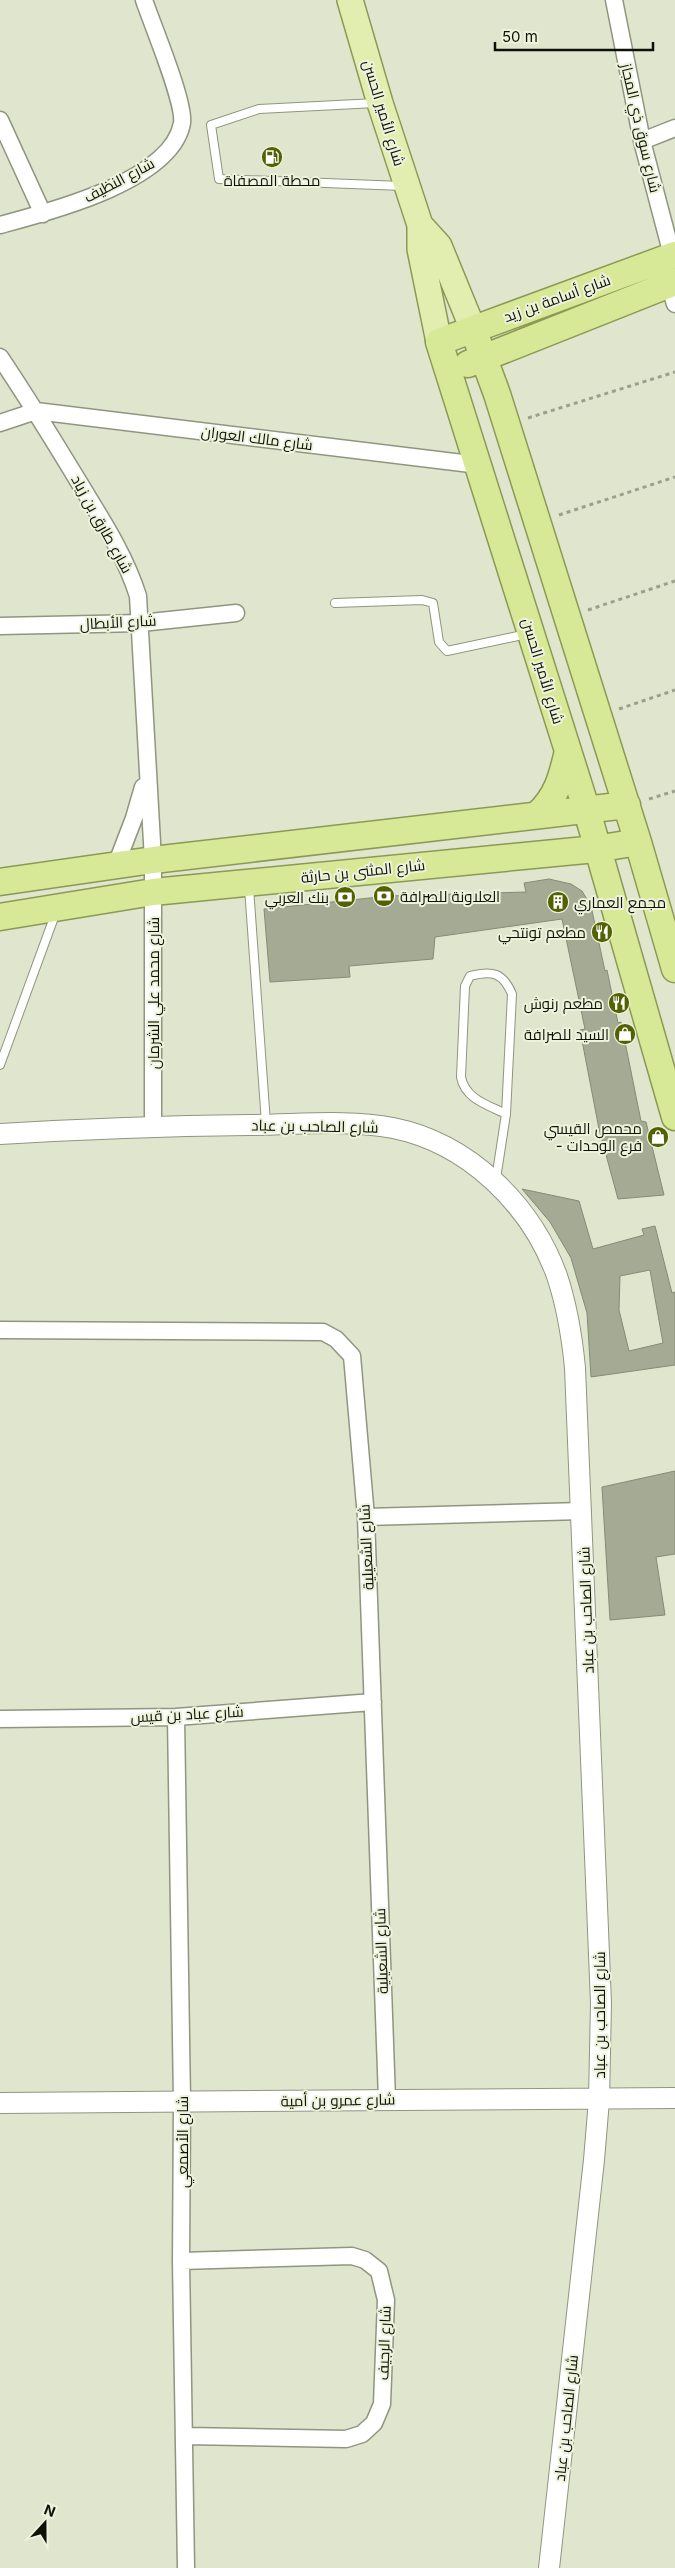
<svg xmlns="http://www.w3.org/2000/svg" width="675" height="2568" font-family="Inter,Cairo,sans-serif">
	<rect width="100%" height="100%" fill="#e0e6ce"/>
	<!-- building -->
	<path fill="#a4aa94" stroke="#868b75" fill-rule="evenodd" d="M549,879L571,884L582,891L591,906L605,971L607,970L618,1023L621,1022L641,1121L646,1122L664,1195L618,1199L599,1129L580,1030L585,1029L562,919L435,937L433,959L349,966L350,977L270,982L264,909L389,896L526,892L524,883Z
		M522,1189L579,1201L593,1249L644,1235L642,1229L655,1226L672,1293L675,1292V1365L591,1377L587,1313L571,1258L550,1222ZM650,1270L663,1343L629,1351L619,1310L620,1276Z
		M675,1471V1554L656,1557L665,1615L610,1620L602,1487Z"/>
	<g fill="none" stroke-linecap="round" stroke-linejoin="round">
		<!-- service casing -->
		<g stroke="#90957f" stroke-width="10">
			<path id="service" d="M376,103L259,109L211,125L219,179L403,186
				M335,603L422,600L433,603L439,642L447,651L527,634
				M249,888L266,1123
				M0,1065L56,912
				M496,1179L506,1114L512,994C503,973 493,970 470,976L465,986L461,1077C465,1099 488,1105 506,1114"/>
		</g>
		<!-- minor casing -->
		<g stroke="#90957f" stroke-width="19">
			<path id="minor" d="M614,0L642,141L672,255
				M0,120L43,214
				M642,141L675,128
				M0,225C49,212 172,181 182,123C185,102 152,24 144,0
				M669,284L675,304
				M0,357C28,399 54,441 80,484C102,520 125,555 138,596L153,860V1126
				M0,423L36,411L479,465
				M0,626L141,623L236,613
				M116,865L134,818L143,787
				M0,1330L323,1332L336,1339L352,1356L366,1517L387,2099
				M366,1517L582,1511
				M176,1717L182,2101L181,2261L186,2568
				M0,1719L176,1717L373,1702
				M181,2261L352,2256L365,2260L379,2271L386,2300L382,2404L374,2423L362,2434L346,2439L186,2436"/>
		</g>
		<!-- tertiary casing -->
		<g stroke="#90957f" stroke-width="22">
			<path id="tertiary" d="M0,1134C83,1129 166,1126 249,1125C296,1125 347,1119 393,1128C468,1143 531,1204 557,1276C567,1306 572,1337 575,1368L601,2003L599,2100L594,2160L549,2568
				M0,2103L675,2098"/>
		</g>
		<!-- primary casing -->
		<g stroke="#8a9a54" stroke-width="28">
			<path id="primary" d="M350,0L380,103L420,225V249L439,342
				M420,225L439,246L473,329"/>
		</g>
		<!-- trunk casing -->
		<g stroke="#8a9a54" stroke-width="29">
			<path id="trunk" d="M675,255L439,342L587,811L675,1117
				M473,329L497,394L638,842L675,969
				M468,364L675,282
				M537,815C557,797 562,777 568,751
				M0,882L153,860L627,805
				M0,917L153,892L596,849L638,842"/>
		</g>
		<!-- path -->
		<path stroke="#9b9f8d" stroke-width="3" stroke-dasharray="4 4" stroke-linecap="butt" d="M528,418L675,372
			M559,515L675,477
			M588,610L675,581
			M619,709L675,690
			M649,799L675,791"/>
		<!-- service -->
		<use href="#service" stroke="#fff" stroke-width="8"/>
		<!-- minor -->
		<use href="#minor" stroke="#fff" stroke-width="16"/>
		<!-- tertiary -->
		<use href="#tertiary" stroke="#fff" stroke-width="20"/>
		<!-- primary -->
		<use href="#primary" stroke="#e1eeb0" stroke-width="25"/>
		<!-- trunk -->
		<use href="#trunk" stroke="#d7e896" stroke-width="26"/>
	</g>
	<!-- icons -->
	<defs>
		<g id="fuel-disc" transform="scale(1.125)"><circle r="9.5" fill="#536103" stroke="#edf3db"/><path d="M-5.5-6h7V0h2V4h1.3V-2.5L3-4.5l.8-.8L6-3V5H2.5V1h-1V6h-7ZM-4.2-4.7v3.2H.2V-4.7Z" fill="#fff"/></g>
		<g id="bank-disc" transform="scale(1.125)"><circle r="9.5" fill="#536103" stroke="#edf3db"/><path d="M-6-4H6V4H-6ZM0-2.3a2.3 2.3 0 1 0 0 4.6a2.3 2.3 0 1 0 0-4.6Z" fill="#fff"/></g>
		<g id="building-disc" transform="scale(1.125)"><circle r="9.5" fill="#536103" stroke="#edf3db"/><path d="M-4-6H4V6H1V3H-1V6H-4ZM-2.5-4.3h1.7v1.8h-1.7ZM.8-4.3h1.7v1.8H.8ZM-2.5-1h1.7V.8h-1.7ZM.8-1h1.7V.8H.8Z" fill="#fff"/></g>
		<g id="restaurant-disc" transform="scale(1.125)"><circle r="9.5" fill="#536103" stroke="#edf3db"/><path d="M-5-6h1v4h1v-4h1v4h1v-4h1v5L-1.5 .5V6h-2V.5L-5-1ZM5-6V6H3V1.5H1.5Q1.5-4 5-6Z" fill="#fff"/></g>
		<g id="shop-disc" transform="scale(1.125)"><circle r="9.5" fill="#536103" stroke="#edf3db"/><path d="M-5-2.5h2.3a2.7 3.5 0 0 1 5.4 0H5L5.5 6h-11ZM-1.5-2.5h3a1.5 2.3 0 0 0-3 0Z" fill="#fff"/></g>
	</defs>
	<g fill-rule="evenodd">
		<use href="#fuel-disc" x="272" y="157"/>
		<use href="#bank-disc" x="384" y="896"/>
		<use href="#bank-disc" x="345" y="897"/>
		<use href="#building-disc" x="558" y="902"/>
		<use href="#restaurant-disc" x="602" y="932"/>
		<use href="#restaurant-disc" x="619" y="1003"/>
		<use href="#shop-disc" x="625" y="1034"/>
		<use href="#shop-disc" x="658" y="1137"/>
	</g>
	<g text-anchor="middle" dominant-baseline="central" stroke-width="4" stroke-linejoin="round" paint-order="stroke">
		<!-- street labels -->
		<g font-size="15" fill="#0f1109" stroke="#edf3db">
			<text transform="translate(384 113) rotate(73)">شارع الأمير الحسن</text>
			<text transform="translate(641 128) rotate(77)">شارع سوق ذي المجاز</text>
			<text transform="translate(119 180) rotate(-28)">شارع النظيف</text>
			<text transform="translate(557 298) rotate(-20)">شارع أسامة بن زيد</text>
			<text transform="translate(257 438) rotate(7)">شارع مالك العوران</text>
			<text transform="translate(102 524) rotate(61)">شارع طارق بن زياد</text>
			<text transform="translate(118 622) rotate(-3)">شارع الأبطال</text>
			<text transform="translate(543 671) rotate(73)">شارع الأمير الحسن</text>
			<text transform="translate(363 871) rotate(-6)">شارع المثنى بن حارثة</text>
			<text transform="translate(153 993) rotate(-90)">شارع محمد علي الشرمان</text>
			<text transform="translate(315 1126) rotate(1)">شارع الصاحب بن عباد</text>
			<text transform="translate(366 1547) rotate(-93)">شارع الشعيلية</text>
			<text transform="translate(586 1610) rotate(-92)">شارع الصاحب بن عباد</text>
			<text transform="translate(187 1714) rotate(-3)">شارع عباد بن قيس</text>
			<text transform="translate(381 1951) rotate(-92)">شارع الشعيلية</text>
			<text transform="translate(599 2015) rotate(-90)">شارع الصاحب بن عباد</text>
			<text transform="translate(338 2100) rotate(-1)">شارع عمرو بن أمية</text>
			<text transform="translate(182 2142) rotate(-90)">شارع الأصمعي</text>
			<text transform="translate(384 2343) rotate(-88)">شارع الرجيف</text>
			<text transform="translate(566 2418) rotate(-84)">شارع الصاحب بن عباد</text>
		</g>
		<!-- poi labels -->
		<g font-size="15" fill="#0f1109" stroke="#edf3db" text-anchor="end">
			<text x="272" y="180" text-anchor="middle">محطة المصفاة</text>
			<text x="400" y="896" text-anchor="start">العلاونة للصرافة</text>
			<text x="329" y="897">بنك العربي</text>
			<text x="574" y="902" text-anchor="start">مجمع العماري</text>
			<text x="586" y="932">مطعم تونتحي</text>
			<text x="603" y="1003">مطعم رنوش</text>
			<text x="609" y="1034">السيد للصرافة</text>
			<text x="642" y="1128">محمص القيسي<tspan x="642" dy="17">- فرع الوحدات</tspan></text>
		</g>
	</g>
	<!-- north arrow -->
	<g transform="translate(45 2523) rotate(21)" stroke="#edf3db" stroke-width="4" paint-order="stroke">
	<path d="M0-4L9 19L0 12L-9 19Z" fill="#0f1109"/>
	<text y="-8" font-size="14" font-weight="bold" text-anchor="middle" fill="#0f1109">N</text>
	</g>
	<!-- scale -->
	<path d="M495 42v8h158v-8" fill="none" stroke="#0f1109" stroke-width="2.5"/>
	<text x="502" y="42" font-size="15" fill="#0f1109" stroke="#edf3db" stroke-width="4" paint-order="stroke">50 m</text>
</svg>
